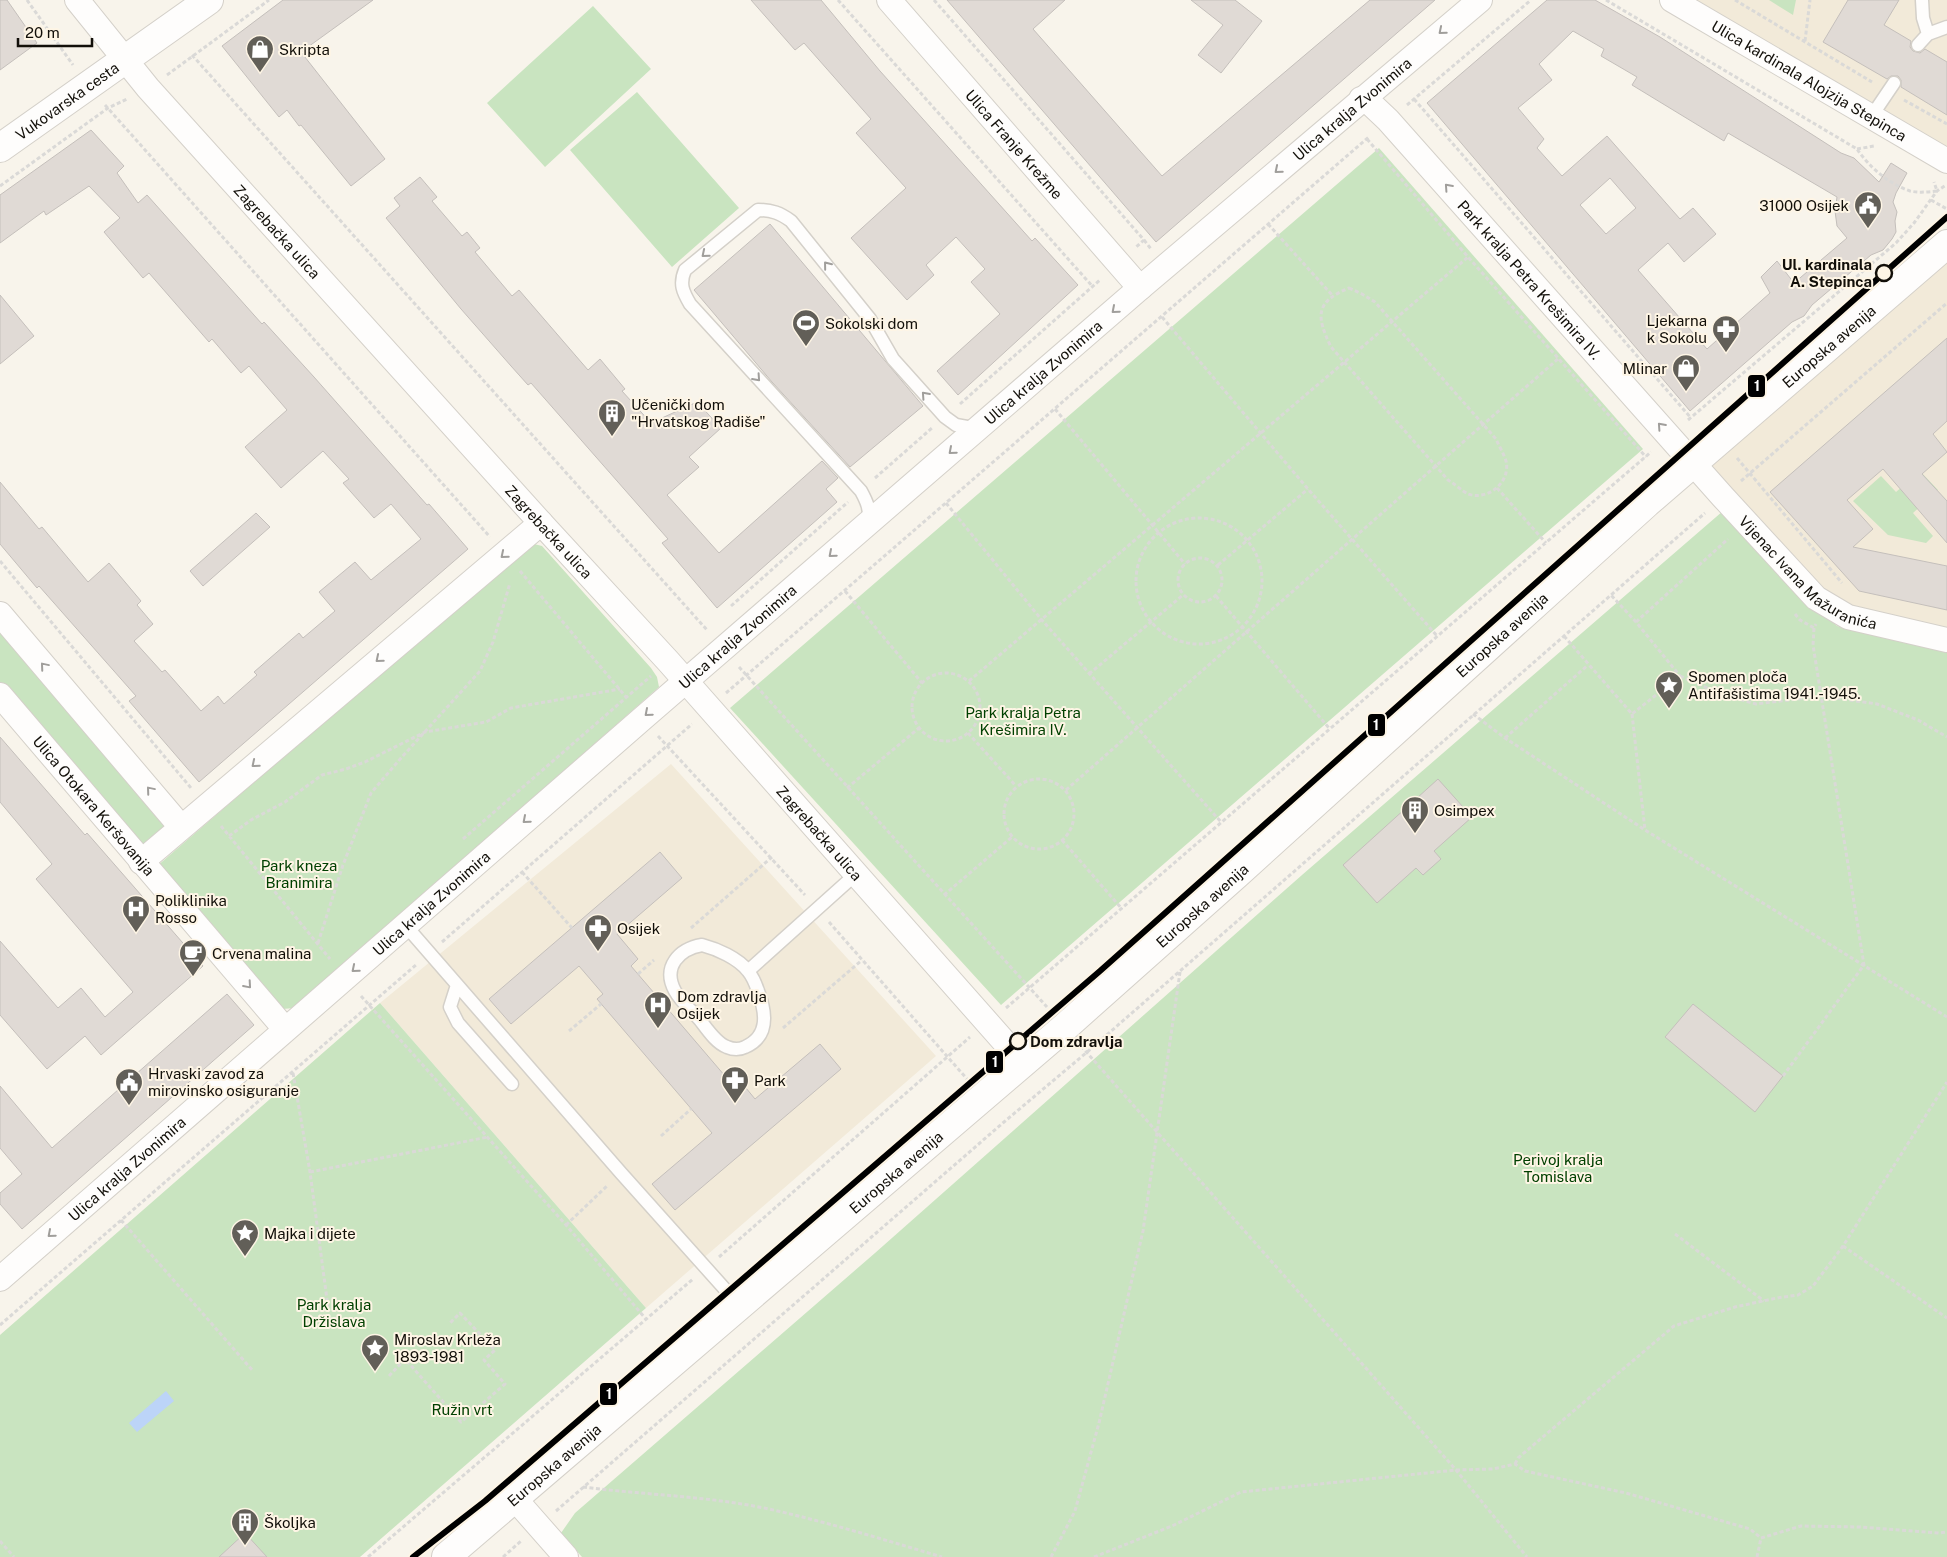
<svg xmlns="http://www.w3.org/2000/svg" width="1947" height="1557" font-family="'Public Sans',sans-serif">
	<rect width="100%" height="100%" fill="#f8f4eb"/>
	<!-- built -->
	<path fill="#f2ead9" d="M1697,0H1947V148Z
		M1947,233V651L1837,626L1813,605L1681,462Z
		M671,764L936,1056L646,1308L380,1003Z"/>
	<!-- green -->
	<path fill="#c9e4c0" d="M1769,0H1796L1793,15Z
		M593,6L651,69L545,167L487,103Z
		M637,92L739,208L672,267L570,150Z
		M1379,148L1643,449L1001,1005L730,708Z
		M1920,471L1938,490L1913,513L1933,536L1926,543L1888,535L1853,501L1881,476L1896,492Z
		M1723,511L1813,605L1837,626L1947,651V1557H582L561,1533L575,1513L875,1253L1302,875Z
		M534,544L542,546L651,668L657,677L659,687L295,1008L282,1009L156,867L526,547Z
		M0,631L167,826L137,849L0,686Z
		M380,1003L646,1308L360,1557H0V1335Z"/>
	<!-- water -->
	<path fill="#bcd4f8" d="M166,1391L174,1401L137,1432L129,1423Z"/>
	<!-- building -->
	<path fill="#e0dad5" stroke="#c4bfbb" fill-rule="evenodd" d="M0,0H7L37,43L0,70Z
		M283,0H373L301,52L385,159L351,186L301,125L299,126L287,110L279,117L222,46Z
		M751,0H821L880,71L1032,241L1035,238L1078,285L958,395L937,371L1000,314L971,282L985,269L956,237L926,265L934,275L907,300L851,238L906,188L856,133L871,119L804,43L795,50Z
		M947,0H1065L1033,29L1162,176L1370,0H1435L1156,242Z
		M1191,0H1235L1262,21L1221,73L1198,55L1223,25Z
		M1547,0H1595L1660,37L1841,153L1854,158L1879,182L1891,163L1907,173L1896,193L1893,202L1897,212L1895,221L1896,232L1892,239L1883,250L1871,255L1812,305L1804,316L1792,322L1690,411L1427,103ZM1573,31L1604,49L1601,56L1637,77L1632,85L1724,141L1728,133L1837,197L1835,211L1837,226L1847,238L1794,283L1777,261L1761,277L1770,293L1707,349L1638,270L1668,243L1684,262L1716,234L1693,208L1680,219L1607,136L1562,176L1537,148L1544,139L1518,108L1552,80L1539,64ZM1610,178L1636,208L1606,234L1580,205Z
		M1848,0H1899L1884,25L1911,41L1910,47L1913,51L1920,53L1925,49L1947,62V115L1901,87V80L1898,76H1891L1887,79L1823,42Z
		M91,130L124,166L117,173L138,203L147,195L262,324L264,322L314,377L427,505L429,504L468,549L199,782L129,701L136,696L39,586L37,588L0,544V482L39,529L42,527L88,582L109,563L141,601L137,605L153,624L134,641L162,672L165,670L201,711L218,696L224,704L257,675L254,672L299,633L303,638L335,611L319,592L355,562L371,580L421,539L391,504L374,518L343,483L349,479L323,451L281,488L245,447L287,410L249,366L241,373L212,339L209,342L149,273L143,278L104,232L120,218L89,186L46,215L44,211L0,243V195Z
		M420,177L437,197L432,201L462,236L467,232L480,248L475,252L512,296L519,290L588,370L600,359L625,389L622,391L651,423L697,402L721,428L689,457L699,467L667,495L719,553L822,461L838,478L826,489L837,502L717,608L662,543L668,539L531,383L528,385L511,366L461,309L386,218L400,206L394,198Z
		M770,224L923,406L850,467L772,382L694,290Z
		M0,295L34,336L0,364Z
		M1947,338V421L1933,434L1947,452L1922,474L1947,501V543L1883,469L1847,500L1873,529L1853,547L1947,566V610L1859,591L1770,492Z
		M256,513L270,527L203,586L190,571Z
		M0,737L85,835L87,833L203,966L101,1055L85,1036L47,1069L0,1015V941L58,1008L81,988L105,1017L133,992L36,879L52,864L0,802Z
		M1438,779L1472,817L1434,851L1441,859L1423,875L1416,868L1377,903L1343,865Z
		M660,852L682,878L617,934L638,959L631,966L731,1083L737,1077L755,1099L820,1044L841,1069L675,1210L652,1184L712,1133L597,999L603,994L579,966L511,1024L489,999Z
		M227,994L254,1025L22,1229L0,1204V1193L22,1174L0,1148V1086L52,1148Z
		M1693,1004L1783,1076L1755,1112L1665,1037Z
		M245,1533L267,1557H219Z"/>
	<g fill="none" stroke-linecap="round" stroke-linejoin="round">
		<!-- lane casing -->
		<g stroke="#d4d0c9" stroke-width="15">
			<path id="lane" d="M1922,0L1923,18L1928,34
				M1918,45L1928,34L1947,27
				M1871,117L1894,83
				M869,522C870,509 867,502 861,491L690,304C683,292 679,284 685,270L758,210C772,210 780,213 791,221L870,319L893,359L945,417L956,425L978,429
				M406,926L621,1173L740,1306
				M702,945C717,949 738,958 748,971C753,977 756,985 758,991C766,1012 770,1036 745,1047C739,1050 734,1050 727,1047C716,1043 707,1029 700,1020C692,1011 681,1002 675,991C662,967 679,949 702,945Z
				M748,971L856,874
				M457,985L450,1007L458,1023L512,1084"/>
		</g>
		<!-- street casing -->
		<g stroke="#d4d0c9" stroke-width="26">
			<g id="street">
				<path id="s1" d="M77,0L148,88L541,523L668,661L1023,1063"/>
				<path id="s2" d="M889,0L1140,288"/>
				<path id="s3" d="M1672,0L1947,161"/>
				<path id="s4" d="M1361,99L1370,103L1388,120L1723,497L1816,598L1848,617L1947,640"/>
				<path d="M0,614L181,827"/>
				<path id="s5" d="M0,695L285,1029"/>
				<path d="M141,862L541,523"/>
				<path id="s6" d="M0,1279L643,718L1140,288L1480,0"/>
				<path d="M515,1499L566,1557"/>
			</g>
		</g>
		<!-- secondary casing -->
		<g stroke="#d4d0c9" stroke-width="30">
			<g id="secondary">
				<path id="s7" d="M0,148L209,0"/>
				<path id="s8" d="M446,1557L1065,1027L1237,874L1647,503L1947,244"/>
			</g>
		</g>
		<!-- path -->
		<path stroke="#dad9d7" stroke-width="3" stroke-dasharray="4 2.5" stroke-linecap="butt" d="M27,0L73,65
			M838,0L1093,287
			M934,0L1144,240L1135,248
			M1606,0L1857,149C1869,167 1889,184 1910,191C1919,193 1928,192 1937,191L1934,182
			M1735,0L1872,82
			M1805,41L1810,0
			M192,55L707,630
			M167,75L269,0
			M1414,99L1691,418
			M1904,100L1947,124
			M105,105L490,537
			M1407,105L1531,0
			M1367,139L1468,257L1646,457
			M1857,149L1874,146
			M0,186L108,108L127,99
			M1931,200L1947,209
			M1268,224L1332,295
			M1144,240L1151,249
			M1349,288L1362,294L1375,302L1496,439C1499,446 1504,454 1506,461C1511,482 1488,501 1468,494C1462,491 1455,484 1448,480L1331,347C1316,316 1315,302 1349,288Z
			M1162,317L1308,489L1437,636
			M960,404L1101,279
			M1055,409L1185,564
			M1688,420L1896,243L1914,223L1937,191L1946,185
			M1737,458L1842,583
			M875,478L932,428
			M1741,481L1947,303
			M1497,488L1546,543
			M946,503L1041,619L1221,822
			M1136 581a63 63 0 1 1 126 0a63 63 0 1 1-126 0Z
			M1178 580a22 22 0 1 1 44 0a22 22 0 1 1-44 0Z
			M0,561L191,788
			M1218,565L1308,489
			M520,571L626,697
			M845,591L922,683
			M1216,596L1329,728
			M731,606L848,502
			M1795,614L1800,620L1814,628
			M1636,622L1728,539
			M1564,636L1632,714L1680,676L1636,622L1611,595
			M739,667L1047,1007
			M912 707a34 34 0 1 1 68 0a34 34 0 1 1-68 0Z
			M1089,674L1183,595
			M1680,676L1721,694L1756,704L1822,696L1877,704L1918,720L1947,737
			M969,681L1468,257
			M726,693L1370,136
			M1473,714L1505,738L1645,830L1947,1017
			M1632,714L1645,830
			M968,733L1016,786
			M658,736L805,895
			M1505,738L1588,665
			M1004 814a35 35 0 1 1 70 0a35 35 0 1 1-70 0Z
			M847,788L919,728
			M1066,790L1559,358
			M221,826L330,959
			M229,836L251,820L285,802L322,775L346,769L365,762L425,732L486,722L511,708L620,689
			M463,839L651,676
			M1062,840L1122,909
			M522,872L572,928
			M944,895L1012,837
			M829,922L967,1079
			M691,928L772,857
			M442,942L692,724
			M318,943L343,865L371,793L401,758L480,671L493,642L510,583
			M638,974L654,960
			M361,996L566,1225L645,1318
			M1006,1008L1651,452
			M783,1028L862,960
			M569,1031L601,1004
			M1081,1046L1456,1470L1527,1557
			M293,1073L310,1172L328,1307
			M1783,1076L1864,965L1813,645L1814,628L1816,624
			M725,1077L736,1067
			M661,1136L691,1109
			M310,1172L488,1137
			M121,1220L253,1371
			M566,1225L607,1186
			M1675,1234L1764,1301
			M1843,1246L1947,1318
			M719,1257L970,1037
			M0,1325L417,964
			M389,1376L405,1359L461,1422L505,1384L484,1360L495,1350L460,1313L450,1323
			M1515,1464L1518,1458L1674,1326L1735,1307L1777,1298L1798,1295L1813,1286L1843,1246L1947,1082
			M583,1487C645,1495 708,1496 769,1509C827,1522 885,1540 942,1557
			M556,1511L1004,1122L1086,1053L1705,513
			M1761,1538L1801,1526L1860,1527L1939,1533L1947,1532
			M0,1541L14,1557
			M368,1557L693,1279
			M503,1557L521,1541
			M1051,1557L1075,1511L1099,1423L1143,1231L1180,972
			M1094,1557L1172,1526L1241,1492L1456,1470L1493,1469L1515,1464L1525,1471L1626,1493L1750,1529L1761,1538
			M1757,1557L1761,1538"/>
		<!-- lane -->
		<use href="#lane" stroke="#fefdfc" stroke-width="12"/>
		<!-- street -->
		<use href="#street" stroke="#fefdfc" stroke-width="24"/>
		<!-- secondary -->
		<use href="#secondary" stroke="#fefdfc" stroke-width="28"/>
		<!-- tram-1 casing -->
		<g stroke="#fef5e5" stroke-width="10">
			<path id="tram-1" d="M413,1557L485,1501L1100,971L1947,217"/>
		</g>
		<!-- tram-1 -->
		<use href="#tram-1" stroke="#000" stroke-width="6"/>
	</g>
	<!-- one-way arrows -->
	<defs><path id="oneway-chevron" d="M-2-3.5L2.5 0L-2 3.5" fill="none" stroke-width="1.6" stroke-linecap="round" stroke-linejoin="round" transform="scale(1.25)"/></defs>
	<g stroke="#a09e9b">
		<use href="#oneway-chevron" transform="translate(1442 31) rotate(140)"/>
		<use href="#oneway-chevron" transform="translate(1278 170) rotate(140)"/>
		<use href="#oneway-chevron" transform="translate(1448 187) rotate(-132)"/>
		<use href="#oneway-chevron" transform="translate(705 254) rotate(140)"/>
		<use href="#oneway-chevron" transform="translate(827 265) rotate(-129)"/>
		<use href="#oneway-chevron" transform="translate(1115 310) rotate(139)"/>
		<use href="#oneway-chevron" transform="translate(757 378) rotate(48)"/>
		<use href="#oneway-chevron" transform="translate(925 395) rotate(-132)"/>
		<use href="#oneway-chevron" transform="translate(1661 426) rotate(-132)"/>
		<use href="#oneway-chevron" transform="translate(952 451) rotate(139)"/>
		<use href="#oneway-chevron" transform="translate(832 554) rotate(139)"/>
		<use href="#oneway-chevron" transform="translate(504 555) rotate(140)"/>
		<use href="#oneway-chevron" transform="translate(379 659) rotate(140)"/>
		<use href="#oneway-chevron" transform="translate(44 666) rotate(-130)"/>
		<use href="#oneway-chevron" transform="translate(648 713) rotate(139)"/>
		<use href="#oneway-chevron" transform="translate(255 764) rotate(140)"/>
		<use href="#oneway-chevron" transform="translate(150 790) rotate(-130)"/>
		<use href="#oneway-chevron" transform="translate(526 820) rotate(139)"/>
		<use href="#oneway-chevron" transform="translate(355 969) rotate(140)"/>
		<use href="#oneway-chevron" transform="translate(248 985) rotate(49)"/>
		<use href="#oneway-chevron" transform="translate(51 1234) rotate(139)"/>
	</g>
	<!-- icons -->
	<defs>
		<g id="shop-pin" transform="scale(1.4375)"><path d="M0 17L-7.5 6A9.5 9.5 0 1 1 7.5 6Z" fill="#625f58" stroke="#fef5e5"/><path d="M-5-2.5h2.3a2.7 3.5 0 0 1 5.4 0H5L5.5 6h-11ZM-1.5-2.5h3a1.5 2.3 0 0 0-3 0Z" fill="#fff"/></g>
		<g id="civic-pin" transform="scale(1.4375)"><path d="M0 17L-7.5 6A9.5 9.5 0 1 1 7.5 6Z" fill="#625f58" stroke="#fef5e5"/><path d="M-.6-6.5H3V-4.5H.6V-3L4-1V1h2V6H-6V1h2V-1L-.6-3ZM-1.2 2.5V6h2.4V2.5Z" fill="#fff"/></g>
		<g id="stadium-pin" transform="scale(1.4375)"><path d="M0 17L-7.5 6A9.5 9.5 0 1 1 7.5 6Z" fill="#625f58" stroke="#fef5e5"/><path d="M0-5a6.5 5 0 1 0 0 10a6.5 5 0 1 0 0-10ZM-3.5-1.8h7v3.6h-7Z" fill="#fff"/></g>
		<g id="pharmacy-pin" transform="scale(1.4375)"><path d="M0 17L-7.5 6A9.5 9.5 0 1 1 7.5 6Z" fill="#625f58" stroke="#fef5e5"/><path d="M-2-6h4v4h4v4h-4v4h-4v-4h-4v-4h4Z" fill="#fff"/></g>
		<g id="building-pin" transform="scale(1.4375)"><path d="M0 17L-7.5 6A9.5 9.5 0 1 1 7.5 6Z" fill="#625f58" stroke="#fef5e5"/><path d="M-4-6H4V6H1V3H-1V6H-4ZM-2.5-4.3h1.7v1.8h-1.7ZM.8-4.3h1.7v1.8H.8ZM-2.5-1h1.7V.8h-1.7ZM.8-1h1.7V.8H.8Z" fill="#fff"/></g>
		<g id="sight-pin" transform="scale(1.4375)"><path d="M0 17L-7.5 6A9.5 9.5 0 1 1 7.5 6Z" fill="#625f58" stroke="#fef5e5"/><path d="M0-6L1.8-2.2L6-1.7L2.9 1.2L3.7 5.4L0 3.3L-3.7 5.4L-2.9 1.2L-6-1.7L-1.8-2.2Z" fill="#fff"/></g>
		<g id="hospital-pin" transform="scale(1.4375)"><path d="M0 17L-7.5 6A9.5 9.5 0 1 1 7.5 6Z" fill="#625f58" stroke="#fef5e5"/><path d="M-5-5h3v3.5h4V-5h3V5h-3V1.5h-4V5h-3Z" fill="#fff"/></g>
		<g id="cafe-pin" transform="scale(1.4375)"><path d="M0 17L-7.5 6A9.5 9.5 0 1 1 7.5 6Z" fill="#625f58" stroke="#fef5e5"/><path d="M-5.5-4.5H6V0H3Q3 3.5 0 3.5H-2.5Q-5.5 3.5-5.5 0ZM3-3.2v2h1.7v-2ZM-6 4.5H4V6H-6Z" fill="#fff"/></g>
	</defs>
	<g fill-rule="evenodd">
		<use href="#shop-pin" x="260" y="49"/>
		<use href="#civic-pin" x="1868" y="205"/>
		<use href="#stadium-pin" x="806" y="323"/>
		<use href="#pharmacy-pin" x="1726" y="329"/>
		<use href="#shop-pin" x="1686" y="368"/>
		<use href="#building-pin" x="612" y="413"/>
		<use href="#sight-pin" x="1669" y="685"/>
		<use href="#building-pin" x="1415" y="810"/>
		<use href="#hospital-pin" x="136" y="909"/>
		<use href="#pharmacy-pin" x="598" y="928"/>
		<use href="#cafe-pin" x="193" y="953"/>
		<use href="#hospital-pin" x="658" y="1005"/>
		<use href="#pharmacy-pin" x="735" y="1080"/>
		<use href="#civic-pin" x="129" y="1082"/>
		<use href="#sight-pin" x="245" y="1233"/>
		<use href="#sight-pin" x="375" y="1348"/>
		<use href="#building-pin" x="245" y="1522"/>
	</g>
	<!-- markers -->
	<g fill="#fef5e5" stroke="#120f09" stroke-width="2.5">
		<circle cx="1884" cy="273" r="8"/>
		<circle cx="1018" cy="1041" r="8"/>
	</g>
	<g text-anchor="middle" dominant-baseline="central" stroke-width="4" stroke-linejoin="round" paint-order="stroke">
		<!-- poi labels -->
		<g font-size="15" fill="#120f09" stroke="#fef5e5" text-anchor="start">
			<text x="279" y="49">Skripta</text>
			<text x="1849" y="205" text-anchor="end">31000 Osijek</text>
			<text x="1707" y="320" text-anchor="end">Ljekarna<tspan x="1707" dy="17">k Sokolu</tspan></text>
			<text x="825" y="323">Sokolski dom</text>
			<text x="1667" y="368" text-anchor="end">Mlinar</text>
			<text x="631" y="404">Učenički dom<tspan x="631" dy="17">"Hrvatskog Radiše"</tspan></text>
			<text x="1688" y="676">Spomen ploča<tspan x="1688" dy="17">Antifašistima 1941.-1945.</tspan></text>
			<text x="1434" y="810">Osimpex</text>
			<text x="155" y="900">Poliklinika<tspan x="155" dy="17">Rosso</tspan></text>
			<text x="617" y="928">Osijek</text>
			<text x="212" y="953">Crvena malina</text>
			<text x="677" y="996">Dom zdravlja<tspan x="677" dy="17">Osijek</tspan></text>
			<text x="148" y="1073">Hrvaski zavod za<tspan x="148" dy="17">mirovinsko osiguranje</tspan></text>
			<text x="754" y="1080">Park</text>
			<text x="264" y="1233">Majka i dijete</text>
			<text x="394" y="1339">Miroslav Krleža<tspan x="394" dy="17">1893-1981</tspan></text>
			<text x="264" y="1522">Školjka</text>
		</g>
		<!-- street labels -->
		<g font-size="15" fill="#120f09" stroke="#fef5e5">
			<text stroke="none"><textPath href="#s3" startOffset="159">Ulica kardinala Alojzija Stepinca</textPath></text>
			<text stroke="none"><textPath href="#s7" startOffset="82">Vukovarska cesta</textPath></text>
			<text stroke="none"><textPath href="#s6" startOffset="1788">Ulica kralja Zvonimira</textPath></text>
			<text stroke="none"><textPath href="#s2" startOffset="191">Ulica Franje Krežme</textPath></text>
			<text stroke="none"><textPath href="#s1" startOffset="306">Zagrebačka ulica</textPath></text>
			<text stroke="none"><textPath href="#s4" startOffset="248">Park kralja Petra Krešimira IV.</textPath></text>
			<text stroke="none"><textPath href="#s8" startOffset="1838">Europska avenija</textPath></text>
			<text stroke="none"><textPath href="#s6" startOffset="1382">Ulica kralja Zvonimira</textPath></text>
			<text stroke="none"><textPath href="#s1" startOffset="711">Zagrebačka ulica</textPath></text>
			<text stroke="none"><textPath href="#s4" startOffset="655">Vijenac Ivana Mažuranića</textPath></text>
			<text stroke="none"><textPath href="#s8" startOffset="1402">Europska avenija</textPath></text>
			<text stroke="none"><textPath href="#s6" startOffset="978">Ulica kralja Zvonimira</textPath></text>
			<text stroke="none"><textPath href="#s5" startOffset="145">Ulica Otokara Keršovanija</textPath></text>
			<text stroke="none"><textPath href="#s1" startOffset="1116">Zagrebačka ulica</textPath></text>
			<text stroke="none"><textPath href="#s6" startOffset="572">Ulica kralja Zvonimira</textPath></text>
			<text stroke="none"><textPath href="#s8" startOffset="998">Europska avenija</textPath></text>
			<text stroke="none"><textPath href="#s6" startOffset="168">Ulica kralja Zvonimira</textPath></text>
			<text stroke="none"><textPath href="#s8" startOffset="592">Europska avenija</textPath></text>
			<text stroke="none"><textPath href="#s8" startOffset="142">Europska avenija</textPath></text>
		</g>
		<!-- stop labels -->
		<g font-size="15" font-weight="bold" fill="#120f09" stroke="#fef5e5" text-anchor="end">
			<text x="1872" y="264">Ul. kardinala<tspan x="1872" dy="17">A. Stepinca</tspan></text>
			<text x="1030" y="1041" text-anchor="start">Dom zdravlja</text>
		</g>
		<!-- park labels -->
		<g font-size="15" fill="#004000" stroke="#fef5e5">
			<text x="1023" y="712">Park kralja Petra<tspan x="1023" dy="17">Krešimira IV.</tspan></text>
			<text x="299" y="865">Park kneza<tspan x="299" dy="17">Branimira</tspan></text>
			<text x="1558" y="1159">Perivoj kralja<tspan x="1558" dy="17">Tomislava</tspan></text>
			<text x="334" y="1304">Park kralja<tspan x="334" dy="17">Držislava</tspan></text>
			<text x="462" y="1409">Ružin vrt</text>
		</g>
	</g>
	<g stroke="#fef5e5" stroke-width="2">
		<rect x="1747" y="374" width="19" height="24" rx="5" fill="#000"/>
		<rect x="1367" y="713" width="19" height="24" rx="5" fill="#000"/>
		<rect x="985" y="1050" width="19" height="24" rx="5" fill="#000"/>
		<rect x="599" y="1382" width="19" height="24" rx="5" fill="#000"/>
	</g>
	<g font-size="14" text-anchor="middle" font-weight="bold" fill="#fff">
		<text x="1757" y="391">1</text>
		<text x="1376" y="730">1</text>
		<text x="995" y="1067">1</text>
		<text x="609" y="1399">1</text>
	</g>
	<!-- scale -->
	<path d="M18 38v8h74v-8" fill="none" stroke="#120f09" stroke-width="2.5"/>
	<text x="25" y="38" font-size="15" fill="#120f09" stroke="#fef5e5" stroke-width="4" paint-order="stroke">20 m</text>
</svg>
